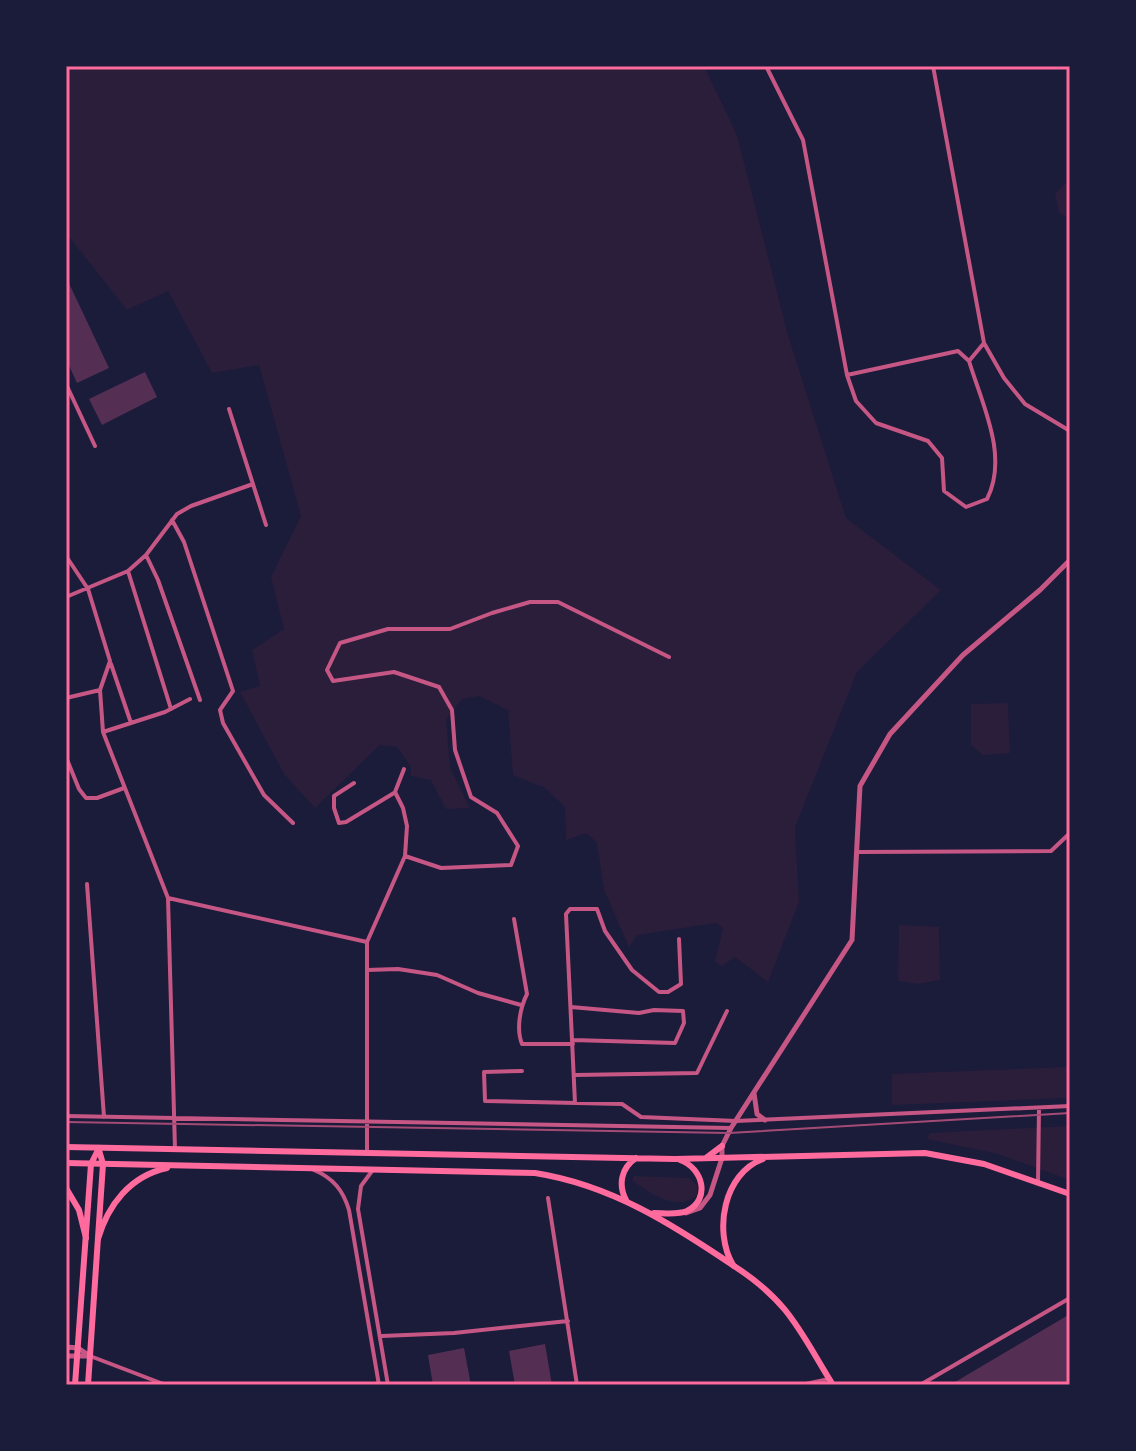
<svg xmlns="http://www.w3.org/2000/svg" width="1136" height="1451" font-family="'Noto Serif',serif">
	<rect width="100%" height="100%" fill="#1b1b3a"/>
	<!-- green -->
	<path fill="#2a1e3b" d="M66,66H704L737,135L788,335L846,518L941,590L857,672L795,827L799,902L768,982L735,957L722,966L715,962L723,928L716,923L637,935L629,947L604,890L597,843L586,833L566,840L565,807L545,788L513,775L508,710L479,696L462,699L446,719L450,768L470,808L446,809L431,780L411,776V767L397,747L380,745L315,808L284,774L240,692L260,686L252,650L284,629L271,577L301,516L259,365L212,373L168,291L127,310L66,233Z
		M1070,178V219L1059,213L1055,194Z
		M1008,703L1010,753L983,755L971,745V704Z
		M899,925L939,927L940,980L918,984L898,981Z
		M1067,1067L1068,1098L892,1105V1074Z
		M1070,1126V1180L998,1154L927,1139L930,1133Z
		M634,1176L689,1178L697,1185V1195C680,1213 648,1193 632,1180Z"/>
	<!-- building -->
	<path fill="#542f53" d="M66,277L109,368L77,383L66,359Z
		M145,372L157,397L102,425L89,399Z
		M1070,1314V1385H950Z
		M545,1344L552,1385H515L509,1351Z
		M464,1348L471,1385H433L428,1355Z"/>
	<g fill="none" stroke-linecap="round" stroke-linejoin="round">
		<!-- minor -->
		<path stroke="#c65784" stroke-width="4" d="M766,66L803,140L847,375L856,401L876,423L928,441L942,458L944,491L966,507L987,499C1009,456 982,404 969,361L984,343
			M933,66L984,343L1004,378L1025,404L1070,431
			M847,375L958,351L969,361
			M66,384L95,446
			M229,409L266,525
			M172,520L184,542L233,691L220,710L223,723L264,795L293,823
			M146,555L158,580L200,700
			M66,556L88,589L110,661L100,690L103,732L168,898L175,1149
			M128,571L171,709
			M66,597L128,571L146,555L177,514L191,506L253,484
			M111,664L131,723
			M66,698L100,690
			M103,732L165,712L190,699
			M66,757L79,789L86,798H97L124,788
			M354,783L334,796V808L339,823L346,822L394,793
			M858,852L1051,851L1070,833
			M405,856L441,868L511,865L518,846L497,813L471,797L455,750L452,710L439,687L394,672L333,681L327,670L340,643L388,629H450L492,613L530,602H558L669,657
			M87,884L104,1117
			M168,898L367,942
			M514,919L527,994C520,1008 516,1029 522,1044H573
			M367,970L398,969L437,975L478,993L521,1005
			M571,1007L639,1013L654,1010L683,1011L684,1023L675,1043L573,1040
			M522,1071L484,1072L485,1101L622,1104L641,1117L736,1121L1070,1106
			M575,1075L697,1073L727,1011
			M575,1103L566,914L570,909H597L605,931L632,970L659,992H668L681,984L679,939
			M66,1116L731,1128
			M367,1153V942L405,856L407,826L403,808L395,792L404,769
			M314,1170C333,1178 343,1190 349,1210L379,1385
			M372,1171L361,1186L358,1209L388,1385
			M1038,1182L1039,1108
			M548,1198L577,1385
			M382,1336L454,1333L568,1321
			M90,1356L166,1385
			M801,1385L829,1379
			M920,1385L1070,1298"/>
		<!-- tertiary -->
		<path stroke="#c65784" stroke-width="5" d="M754,1093L757,1114L765,1120
			M686,1213L700,1208L710,1195L722,1158V1146L731,1128L852,940L860,786L890,734L963,655L1040,590L1070,560
			M66,1347L78,1348L90,1356
			M66,1356H89"/>
		<!-- secondary -->
		<path stroke="#ff6b9d" stroke-width="6" d="M75,1385L91,1164L99,1148
			M88,1385L103,1164L99,1150"/>
		<!-- primary -->
		<path stroke="#ff6b9d" stroke-width="6" d="M734,1266C790,1302 800,1332 833,1385"/>
		<!-- trunk -->
		<path stroke="#ff6b9d" stroke-width="6" d="M66,1147L675,1159L925,1153L984,1164L1070,1194
			M706,1158L722,1146
			M66,1163L535,1173C611,1185 672,1224 734,1266
			M66,1188L79,1210L86,1238
			M626,1200C618,1185 621,1168 636,1158
			M654,1213C664,1213 678,1215 687,1211C711,1199 703,1168 680,1160
			M98,1239C108,1205 130,1176 167,1168
			M733,1265C713,1231 724,1173 763,1159"/>
		<!-- tram -->
		<path stroke="#a44b75" stroke-width="2" d="M66,1122L729,1133L1070,1113"/>
	</g>
	<!-- border -->
	<rect width="1136" height="1451" fill="none" stroke="#1b1b3a" stroke-width="136"/>
	<rect x="68" y="68" width="1000" height="1315" fill="none" stroke="#ff6b9d" stroke-width="3"/>
</svg>
